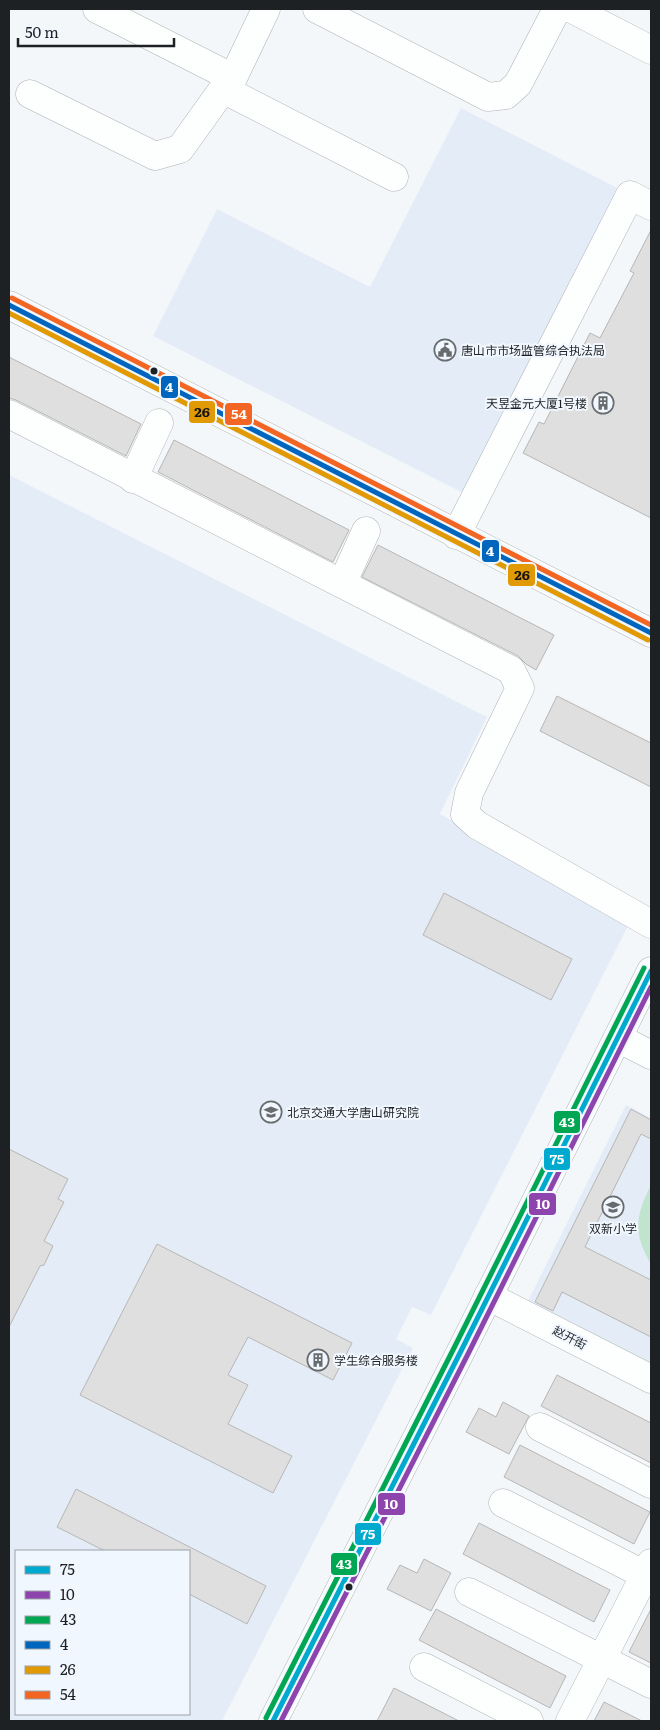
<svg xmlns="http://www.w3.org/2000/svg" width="660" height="1730" font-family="Literata,'Noto Sans SC',serif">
	<rect width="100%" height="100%" fill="#f4f7fa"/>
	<!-- built -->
	<path fill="#e4edf7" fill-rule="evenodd" d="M461,108L631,195L477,500L153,336L217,209L370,287Z
		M9,475L487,717L440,814L632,918L431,1315L412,1307L396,1339L413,1348L222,1721H9ZM16,1551H189V1714H16Z
		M626,1105L651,1118V1369L526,1305Z"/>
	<!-- green -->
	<path fill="#c0e4cd" d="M651,1185V1264C633,1234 635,1216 651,1185Z"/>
	<!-- building -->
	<path fill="#e0dfe0" stroke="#b6b6b5" d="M651,230V518L523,453L539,422L544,424L590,333L600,338L634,273L630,271Z
		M9,357L141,424L126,456L16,400L9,398Z
		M174,440L349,530L333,562L158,472Z
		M378,545L554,635L536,670L526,664L518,656L362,577Z
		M557,696L651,743V787L540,731Z
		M444,893L572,959L551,1000L423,935Z
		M631,1109L651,1120V1139L641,1134L585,1247L651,1280V1337L562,1292L553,1311L535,1302Z
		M9,1149L68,1179L58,1199L64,1202L44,1241L53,1246L44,1265L40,1266L9,1327Z
		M157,1244L352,1343L333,1380L248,1337L228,1375L248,1385L228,1424L292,1456L273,1493L80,1395Z
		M557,1375L651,1423V1463L541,1406Z
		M503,1402L529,1416L509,1454L466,1432L479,1408L496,1417Z
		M520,1445L650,1512L634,1544L504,1477Z
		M76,1489L266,1586L247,1624L189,1594V1551H105L57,1527Z
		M479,1523L610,1590L594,1622L463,1554Z
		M424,1559L451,1573L431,1611L387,1589L400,1565L417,1573Z
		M436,1609L566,1676L550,1708L419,1640Z
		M651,1609V1663L629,1652Z
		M394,1688L459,1721H377Z
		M604,1702L642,1721H594Z"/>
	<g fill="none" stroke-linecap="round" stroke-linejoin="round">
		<!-- minor casing -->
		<g stroke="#b0b3b6" stroke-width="29">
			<path id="minor" d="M97,9L233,78
				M266,9L233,78L223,89L394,177
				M317,9L488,97L506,95L518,84L557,9
				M572,9L651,50
				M30,94L155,156L180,149L223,89
				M9,305L651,633
				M9,414L511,670L520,688L469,793L465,814L477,825L651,924
				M133,479L159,423
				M456,535L630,195L651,206
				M342,584L366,531
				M618,1038L651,1055
				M488,1296L651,1379
				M540,1427L651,1484
				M503,1503L651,1578
				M469,1592L651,1684
				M424,1667L529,1721
				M570,1721L651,1563"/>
		</g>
		<!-- major casing -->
		<g stroke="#b0b3b6" stroke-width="29">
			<path id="major" d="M273,1721L462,1349L651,971"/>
		</g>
		<!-- minor -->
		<use href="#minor" stroke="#fdfefe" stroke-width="28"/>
		<!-- major -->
		<use href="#major" stroke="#fdfefe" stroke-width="28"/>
		<!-- bus-1 casing -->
		<g stroke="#f0f7fe" stroke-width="9">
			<path id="bus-1" d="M273,1721L462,1349L651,971"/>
		</g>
		<!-- bus-2 casing -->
		<g stroke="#f0f7fe" stroke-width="9">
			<path id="bus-2" d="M281,1721L469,1352L651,987"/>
		</g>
		<!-- bus-3 casing -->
		<g stroke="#f0f7fe" stroke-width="9">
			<path id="bus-3" d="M266,1718L455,1346L644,968"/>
		</g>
		<!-- bus-4 casing -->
		<g stroke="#f0f7fe" stroke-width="9">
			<path id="bus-4" d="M9,305L651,633"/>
		</g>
		<!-- bus-5 casing -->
		<g stroke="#f0f7fe" stroke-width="9">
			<path id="bus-5" d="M9,313L648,640"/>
		</g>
		<!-- bus-6 casing -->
		<g stroke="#f0f7fe" stroke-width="9">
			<path id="bus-6" d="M12,298L651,625"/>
		</g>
		<!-- bus-1 -->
		<use href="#bus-1" stroke="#00a9ce" stroke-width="5"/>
		<!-- bus-2 -->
		<use href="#bus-2" stroke="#8e44ad" stroke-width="5"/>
		<!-- bus-3 -->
		<use href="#bus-3" stroke="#00a651" stroke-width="5"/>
		<!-- bus-4 -->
		<use href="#bus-4" stroke="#0065bd" stroke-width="5"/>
		<!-- bus-5 -->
		<use href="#bus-5" stroke="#e19904" stroke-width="5"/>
		<!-- bus-6 -->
		<use href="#bus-6" stroke="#f26522" stroke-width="5"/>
	</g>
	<!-- icons -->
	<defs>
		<g id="civic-ring" transform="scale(1.125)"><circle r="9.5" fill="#f0f7fe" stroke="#696c6f" stroke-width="1.5"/><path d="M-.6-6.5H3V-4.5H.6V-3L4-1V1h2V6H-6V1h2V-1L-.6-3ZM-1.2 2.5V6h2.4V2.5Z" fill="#696c6f"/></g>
		<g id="building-ring" transform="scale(1.125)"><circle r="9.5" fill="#f0f7fe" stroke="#696c6f" stroke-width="1.5"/><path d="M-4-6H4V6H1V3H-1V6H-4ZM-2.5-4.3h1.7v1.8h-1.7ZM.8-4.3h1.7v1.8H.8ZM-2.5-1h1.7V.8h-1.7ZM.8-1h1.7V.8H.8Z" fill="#696c6f"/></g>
		<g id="university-ring" transform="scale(1.125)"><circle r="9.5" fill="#f0f7fe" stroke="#696c6f" stroke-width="1.5"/><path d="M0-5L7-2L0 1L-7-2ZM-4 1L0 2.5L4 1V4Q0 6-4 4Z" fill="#696c6f"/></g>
		<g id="school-ring" transform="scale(1.125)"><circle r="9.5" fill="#f0f7fe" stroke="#696c6f" stroke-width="1.5"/><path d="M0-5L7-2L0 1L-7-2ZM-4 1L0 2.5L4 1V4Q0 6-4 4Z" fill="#696c6f"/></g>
	</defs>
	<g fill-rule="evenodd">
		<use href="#civic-ring" x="445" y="350"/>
		<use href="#building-ring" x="603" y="403"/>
		<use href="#university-ring" x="271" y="1112"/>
		<use href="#school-ring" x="613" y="1207"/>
		<use href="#building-ring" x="318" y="1360"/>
	</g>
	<!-- markers -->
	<g fill="#1e2124" stroke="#f0f7fe" stroke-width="2">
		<circle cx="154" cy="371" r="4.5"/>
		<circle cx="349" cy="1587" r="4.5"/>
	</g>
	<g text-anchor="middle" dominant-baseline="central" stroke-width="4" stroke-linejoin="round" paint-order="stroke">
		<!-- poi labels -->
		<g font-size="12" fill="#1e2124" stroke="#f0f7fe" text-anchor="start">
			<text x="461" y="350">唐山市市场监管综合执法局</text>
			<text x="587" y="403" text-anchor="end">天昱金元大厦1号楼</text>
			<text x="287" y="1112">北京交通大学唐山研究院</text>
			<text x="613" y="1228" text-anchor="middle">双新小学</text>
			<text x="334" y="1360">学生综合服务楼</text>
		</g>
		<!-- street labels -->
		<g font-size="12" fill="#1e2124" stroke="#f0f7fe">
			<text transform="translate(570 1337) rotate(27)">赵开街</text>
		</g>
	</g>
	<g stroke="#f0f7fe" stroke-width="2">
		<rect x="160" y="375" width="19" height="24" rx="5" fill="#0065bd"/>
		<rect x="188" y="400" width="28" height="24" rx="5" fill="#e19904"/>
		<rect x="224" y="402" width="29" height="24" rx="5" fill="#f26522"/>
		<rect x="481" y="539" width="19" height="24" rx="5" fill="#0065bd"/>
		<rect x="507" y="563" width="29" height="24" rx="5" fill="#e19904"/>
		<rect x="553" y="1110" width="28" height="24" rx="5" fill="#00a651"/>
		<rect x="543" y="1147" width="28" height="24" rx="5" fill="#00a9ce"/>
		<rect x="528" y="1192" width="29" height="24" rx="5" fill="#8e44ad"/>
		<rect x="377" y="1492" width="29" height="24" rx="5" fill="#8e44ad"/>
		<rect x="354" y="1522" width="28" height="24" rx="5" fill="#00a9ce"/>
		<rect x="330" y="1552" width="28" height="24" rx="5" fill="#00a651"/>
	</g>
	<g font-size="14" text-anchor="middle" font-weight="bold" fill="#fff">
		<text x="169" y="392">4</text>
		<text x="239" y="419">54</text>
		<text x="490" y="556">4</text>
		<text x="567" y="1127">43</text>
		<text x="557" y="1164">75</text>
		<text x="543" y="1209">10</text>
		<text x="391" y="1509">10</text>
		<text x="368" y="1539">75</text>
		<text x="344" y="1569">43</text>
	</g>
	<g font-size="14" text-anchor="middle" font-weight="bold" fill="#111">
		<text x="202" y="417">26</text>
		<text x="522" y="580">26</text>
	</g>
	<!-- border -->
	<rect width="660" height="1730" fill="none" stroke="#1e2124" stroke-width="20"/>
	<!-- legend -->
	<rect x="15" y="1550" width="175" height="165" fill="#f0f7fe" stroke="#9ca1a7"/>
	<rect x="25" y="1566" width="25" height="8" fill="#00a9ce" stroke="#9ca1a7"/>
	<text x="60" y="1575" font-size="15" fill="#1e2124">75</text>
	<rect x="25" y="1591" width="25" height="8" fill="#8e44ad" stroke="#9ca1a7"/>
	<text x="60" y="1600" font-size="15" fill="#1e2124">10</text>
	<rect x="25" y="1616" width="25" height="8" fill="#00a651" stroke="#9ca1a7"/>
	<text x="60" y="1625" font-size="15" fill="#1e2124">43</text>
	<rect x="25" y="1641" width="25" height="8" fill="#0065bd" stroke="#9ca1a7"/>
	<text x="60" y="1650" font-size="15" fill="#1e2124">4</text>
	<rect x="25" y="1666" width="25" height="8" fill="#e19904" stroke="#9ca1a7"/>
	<text x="60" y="1675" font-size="15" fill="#1e2124">26</text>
	<rect x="25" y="1691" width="25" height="8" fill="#f26522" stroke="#9ca1a7"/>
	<text x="60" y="1700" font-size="15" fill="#1e2124">54</text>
	<!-- scale -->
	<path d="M18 38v8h156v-8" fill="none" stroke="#1e2124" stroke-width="2.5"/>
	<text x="25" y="38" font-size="15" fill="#1e2124" stroke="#f0f7fe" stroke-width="4" paint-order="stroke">50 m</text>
</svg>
